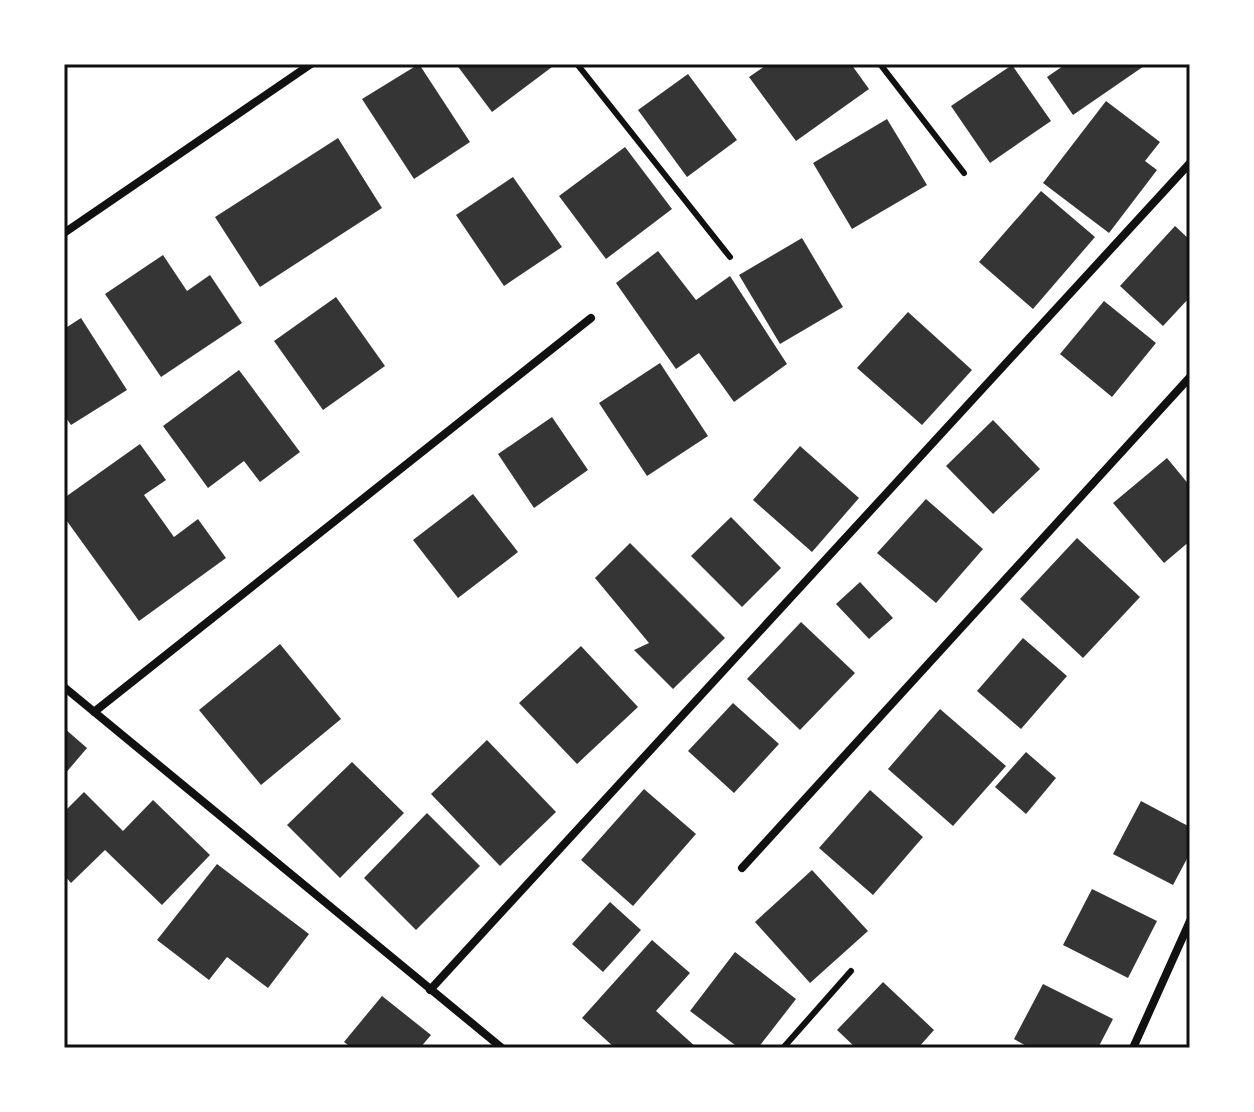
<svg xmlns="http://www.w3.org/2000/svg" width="1254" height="1112" font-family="'Public Sans',sans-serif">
	<rect width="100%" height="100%" fill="#fff"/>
	<!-- building -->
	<path fill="#353535" d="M419,64L470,142L414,179L362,99Z
		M456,64H556L492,112Z
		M768,64H851L869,89L796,141L749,77Z
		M1066,64H1147L1073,115L1047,77Z
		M1012,65L1051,121L990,163L951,106Z
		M688,74L737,140L687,177L638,110Z
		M1106,101L1160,142L1145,161L1157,170L1109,233L1043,183Z
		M887,119L927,185L852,229L813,163Z
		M338,138L382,208L260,287L215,217Z
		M625,147L672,209L606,259L559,196Z
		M513,177L562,247L504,286L456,215Z
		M1041,191L1095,237L1033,309L979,262Z
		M1175,226L1190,240V297L1163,326L1120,286Z
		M802,238L843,307L780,344L739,275Z
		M658,251L696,300L730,276L787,364L734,402L699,353L676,369L616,283Z
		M163,255L187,291L210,275L242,323L161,377L105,294Z
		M336,297L385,366L323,410L274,341Z
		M1104,301L1156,343L1112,397L1060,354Z
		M908,312L972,370L922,425L857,368Z
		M81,318L127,390L71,425L64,415V329Z
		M660,363L708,436L647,476L599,403Z
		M239,370L300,452L260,482L244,461L208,488L163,426Z
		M552,417L588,470L534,508L498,454Z
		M993,420L1040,469L993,514L946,466Z
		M140,444L166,480L144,495L174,537L198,519L226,558L139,621L64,517V498Z
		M800,446L859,498L812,552L753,500Z
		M1167,458L1190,486V541L1164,563L1113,503Z
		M473,494L518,552L458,598L413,540Z
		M926,499L983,549L936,603L877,553Z
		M731,517L781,568L742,607L691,556Z
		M1077,538L1140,597L1083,658L1020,599Z
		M630,543L725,638L673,689L634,650L649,643L595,578Z
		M860,582L893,618L869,639L836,604Z
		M801,622L855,673L800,730L747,679Z
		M1023,638L1067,676L1021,729L977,691Z
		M280,644L341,719L261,785L199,710Z
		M581,646L638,707L577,764L519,703Z
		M733,703L779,744L734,793L688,751Z
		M940,709L1006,766L953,826L888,769Z
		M64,728L87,748L64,775Z
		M487,740L556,812L500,866L431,794Z
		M1026,752L1056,778L1026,814L995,787Z
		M352,762L404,813L340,878L287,825Z
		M644,789L696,834L633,906L581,860Z
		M870,790L923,837L873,895L819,848Z
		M84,792L123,831L153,800L210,855L162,905L105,850L71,883L64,875V812Z
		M1141,801L1190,827V853L1173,885L1113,854Z
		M427,813L480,866L416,930L364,878Z
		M217,864L309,934L268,988L227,957L209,980L157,940Z
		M812,870L868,931L810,983L755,922Z
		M1092,889L1157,921L1128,978L1063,945Z
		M610,902L641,930L603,972L572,944Z
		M652,940L690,973L656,1011L697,1048H615L582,1018Z
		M735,952L796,999L758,1048H739L690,1011Z
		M883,982L934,1030L918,1048H856L837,1030Z
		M1043,984L1113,1019L1098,1048H1030L1014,1039Z
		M382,996L431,1035L420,1048H352L344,1042Z"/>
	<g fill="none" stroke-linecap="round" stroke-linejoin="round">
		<!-- service -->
		<path stroke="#111" stroke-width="6" d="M577,64L730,257
			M880,64L964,173
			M783,1048L851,971"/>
		<!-- minor -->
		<path stroke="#111" stroke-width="8" d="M64,233L311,64
			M64,687L502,1048
			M94,712L591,318
			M742,868L1190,377
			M430,990L1190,163
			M1133,1048L1190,921"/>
	</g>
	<!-- border -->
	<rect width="1254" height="1112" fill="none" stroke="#ffffff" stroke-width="132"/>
	<rect x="66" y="66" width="1122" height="980" fill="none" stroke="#111" stroke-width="3"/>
</svg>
